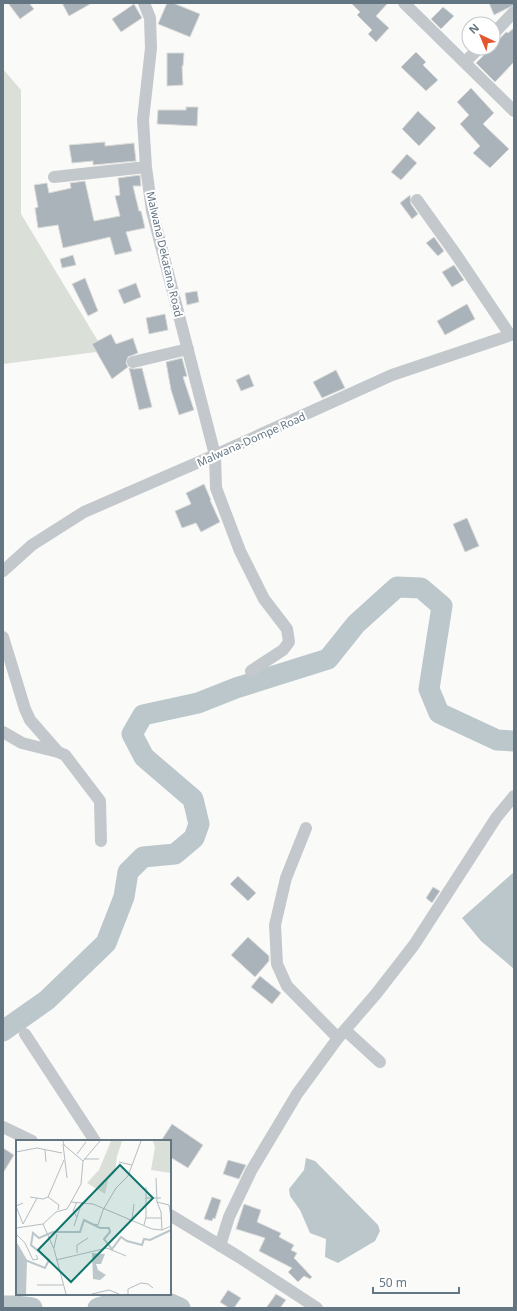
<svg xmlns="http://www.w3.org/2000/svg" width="517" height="1311" font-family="'Noto Sans',sans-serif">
	<rect width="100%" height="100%" fill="#fafaf8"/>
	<!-- green -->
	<path fill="#dadfd7" d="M3,69L21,90V214L104,351L3,364Z"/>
	<!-- water -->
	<path fill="#bbc7cb" d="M514,872V969L481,941L462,918Z
		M306,1158L315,1161L378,1225L380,1231L375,1241L338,1263L325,1257L326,1239L310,1233L300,1210L290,1196L289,1189L304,1170Z"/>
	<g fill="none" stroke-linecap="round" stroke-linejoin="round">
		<!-- river -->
		<path stroke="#bbc7cb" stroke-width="21" d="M3,1031L47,1000L106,943L124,897L128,872L143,857L175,854L194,838L199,824L193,799L144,757L132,734L143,715L198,703L236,688L328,659L356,624L397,587L421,588L442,606L429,689L439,713L497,740L514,741
			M3,1306H16L32,1308
			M98,1308L135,1297L171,1304L180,1308"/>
	</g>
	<!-- building -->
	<path fill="#aab3b9" stroke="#dcdcda" d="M8,3H29L34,9L20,19Z
		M62,3H92L69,16Z
		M167,3H173L200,14L190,37L158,24Z
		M351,3H388L376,16L389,28L376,42L368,34L372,30L357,15L360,12Z
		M489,3H514V5L494,15Z
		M134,4L142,18L121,32L112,19Z
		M443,7L454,16L441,29L431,19Z
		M514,28V62L495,82L476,63L491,48H493V46L506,32L508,33Z
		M416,52L426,62L423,65L438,80L426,91L401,67Z
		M167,53H184L183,66H182L183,85L167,86Z
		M471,88L494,113L483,124L509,149L490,168L473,153L480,146L460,124L469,115L457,102Z
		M186,107H198L197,126L157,124L158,110H186Z
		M418,111L436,128L419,146L402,129Z
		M105,142V146L134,143L136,161L93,165V161L72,163L69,145Z
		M407,154L417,163L401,180L391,172Z
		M140,175L141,186H133L139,211H141L145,228L126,232L132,251L115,255L110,237L63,248L58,225L38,228L35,208L38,207L34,185L47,183L49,193L71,188L70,183L85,181L94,221L120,216L115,196L120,195L118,178Z
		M410,195L411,204L418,214L412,219L400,203Z
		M434,237L444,251L438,256L426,243Z
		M73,255L76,265L62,268L60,259Z
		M454,265L464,280L452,287L442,272Z
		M85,278L98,311L88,316L72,284Z
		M136,283L141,297L124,304L118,290Z
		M197,291L199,302L187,305L185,293Z
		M467,304L475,319L445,335L437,321Z
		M165,314L168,330L149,334L146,318Z
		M111,334L116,344L133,338L138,353L128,357L126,363L128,367L112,379L92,344Z
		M182,358L187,376L183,377L194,410L179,415L171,390L166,362Z
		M129,368L134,369L142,368L152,407L139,410Z
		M336,370L345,388L322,398L313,382Z
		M249,374L254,386L241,391L236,380Z
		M204,484L211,500H210L220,522L201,532L196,523L182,528L175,511L191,504L186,493Z
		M467,518L479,546L465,552L453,524Z
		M238,876L256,893L248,901L230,884Z
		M433,887L440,891L432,903L426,898Z
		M248,937L269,956V961L255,977L231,955Z
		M260,976L281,993L272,1004L251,987Z
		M172,1124L203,1145L188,1168L170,1157V1141H161Z
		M3,1148L14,1155L3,1173Z
		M228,1160L246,1165L239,1179L223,1174Z
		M212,1197L221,1200L215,1219L213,1218L212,1221L204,1219Z
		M244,1204L261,1210L257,1222L281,1233L279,1237L294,1245L291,1250L297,1253L294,1258L312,1277L310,1279L304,1276L298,1282L288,1272L292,1268L259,1251L265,1238L236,1229Z
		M228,1290L241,1298L234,1308H229L220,1302Z
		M276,1294L286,1300L280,1308H266Z"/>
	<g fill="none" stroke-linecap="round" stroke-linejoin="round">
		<!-- minor -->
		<path stroke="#c3c8cc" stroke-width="12" d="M144,3L150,18L151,48L143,120L146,167L152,211L215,455L216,488L240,551L264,599L287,629L289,642L283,650L251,671
			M404,3L514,111
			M493,34L514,12
			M465,62L479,48
			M54,177L146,167
			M417,200L455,253L510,335
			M133,362L188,349
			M3,571L32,545L84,512L215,455L392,375L514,334
			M3,637L25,709L30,720L58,752
			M3,732L22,743L58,752L65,755L100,801L101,841
			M306,828L286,878L275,925L277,964L287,986L338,1038
			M345,1030L380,1062
			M25,1034L95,1141
			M3,1127L32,1141
			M170,1215L239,1257L317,1308
			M220,1246L229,1217L251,1171L297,1094L338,1038L376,994L414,945L496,818L514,796"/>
	</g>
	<g text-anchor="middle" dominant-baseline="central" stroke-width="4" stroke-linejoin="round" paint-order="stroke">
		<!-- street labels -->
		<g font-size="11" fill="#657683" stroke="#fff">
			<text transform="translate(165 254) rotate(77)">Malwana Dekatana Road</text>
			<text transform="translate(251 439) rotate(-24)">Malwana-Dompe Road</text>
		</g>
	</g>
	<!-- overview -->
	<g transform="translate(16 1140)">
		<rect width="155" height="155" fill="#fafaf8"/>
		<path d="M95,1H106L101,16L99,32L92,40L89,54L71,43L83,30ZM137,1H155V33L135,30L139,7Z" fill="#dadfd7"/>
		<path d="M0,101L11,120L10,154H0ZM76,113L89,114L85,124H80L82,130L90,135L84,140L77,139Z" fill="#bbc7cb"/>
		<path fill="none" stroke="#bbc7cb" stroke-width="2" d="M9,120L29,128L33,120L15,105L17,93L23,98L37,92H64L68,80L84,88H93L94,92L88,99L96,109L105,97L111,101L126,105L128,99L134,100L155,90"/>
		<path fill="none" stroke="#b5bdc2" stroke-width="1" d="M47,4L51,38M29,10L30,22M0,12L21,8L46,13M61,14L70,2M68,19H83M67,21L84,1M103,22L116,25M140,38L141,62L153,65L155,77M14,57L27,59L32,57M130,58H145M55,62L77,64L136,89L146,90L155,86M141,62L145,72L146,90M42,70L43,65L32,57L48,20M61,77L57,71L61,62M130,78H145M116,79L118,64M7,84L21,58M7,84L0,66L7,63M27,84L38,109L50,154M78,84L82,85L87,70L100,48L112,36L125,1M128,85L130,77V47M58,86L66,62M0,88L27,84L40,72L51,69L55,62L65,44L67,21L48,5L47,1M0,94L9,103L17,120L22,119L20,115M38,108L41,94M61,113V105L72,98M40,120L91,108L110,116M21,145H47M76,154L93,150L103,154M112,154V149L125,143L132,144L137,148"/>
		<path fill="#0f766e" fill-opacity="0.15" stroke="#0f766e" stroke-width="2" d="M104,25L137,58L55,142L22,110Z"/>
		<rect width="155" height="155" fill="none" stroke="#657683" stroke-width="2"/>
	</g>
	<!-- border -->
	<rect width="517" height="1311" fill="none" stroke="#657683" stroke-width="8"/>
	<!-- north arrow -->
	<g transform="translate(481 36) rotate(316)"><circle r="19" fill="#ffffff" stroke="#c1c8cd"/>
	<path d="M0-3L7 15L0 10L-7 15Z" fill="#e4572e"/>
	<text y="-6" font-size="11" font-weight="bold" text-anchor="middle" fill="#657683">N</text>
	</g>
	<!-- scale -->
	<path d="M373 1287v6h86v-6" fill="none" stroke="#657683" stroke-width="2"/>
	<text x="379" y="1287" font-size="12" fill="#657683" stroke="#ffffff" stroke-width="3" paint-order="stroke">50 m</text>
</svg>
